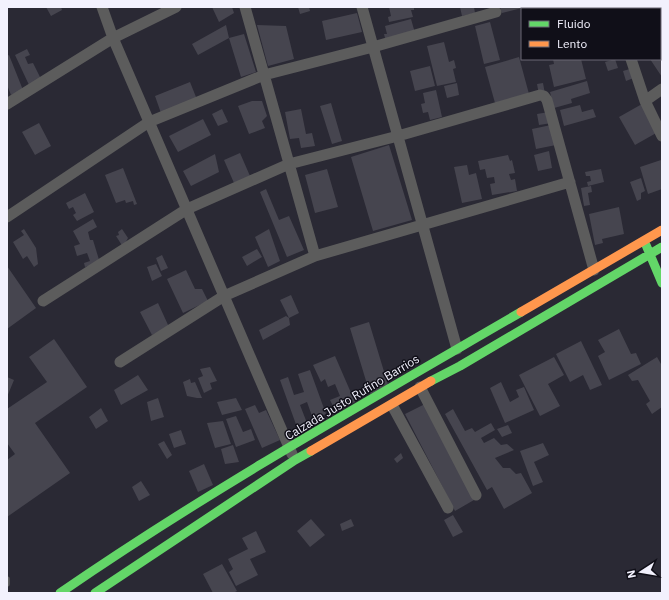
<svg xmlns="http://www.w3.org/2000/svg" width="669" height="600" font-family="'IBM Plex Sans',sans-serif">
	<rect width="100%" height="100%" fill="#2a2934"/>
	<!-- building -->
	<path fill="#46454f" d="M46,7H61L62,10L51,16Z
		M212,7H232L234,13L219,22Z
		M298,7H309L310,11L300,14Z
		M389,7H414V10H411L413,17L389,22L388,17L391,16Z
		M460,7H474L475,13L462,16Z
		M500,7H522V8L502,13Z
		M550,7H565L566,9H550Z
		M622,7H650L645,9H623Z
		M357,13L362,32L326,40L322,21Z
		M411,19L415,33L386,42L384,34H387L385,26Z
		M490,22L500,60L484,64L475,26Z
		M226,25L229,38L198,55L192,44Z
		M257,25L286,26L294,59L268,66Z
		M244,34L256,72L241,77L229,38Z
		M662,40V77L650,59H660V42Z
		M444,42L449,62L454,60L456,68L453,69L456,82L437,86L427,46Z
		M27,49L30,55L25,57L28,64L33,63L41,79L29,85L15,55Z
		M9,55L23,90L11,95L7,85V56Z
		M519,57L529,94L495,103L485,67Z
		M553,59H581L586,79L554,87L549,65L554,64Z
		M615,59L618,68L608,71L605,62Z
		M430,66L435,86L415,91L410,71Z
		M633,68L636,77L626,81L623,71Z
		M587,81L590,93L571,99L572,103L554,108L550,92Z
		M190,82L198,102L162,116L155,96Z
		M457,83L459,95L447,98L444,86Z
		M543,83L545,94L539,95L537,84Z
		M436,90L442,117L430,120L428,112L423,113L421,104L425,103L423,93Z
		M252,101H262L267,116L262,121L265,128L249,134L238,106Z
		M331,103L342,141L332,144L320,106Z
		M642,104L658,132L635,145L619,117Z
		M580,105L582,112L593,109L596,117L564,126L560,110Z
		M222,109L228,122L218,126L212,114Z
		M301,109L306,134L312,133L315,146L301,148L299,138L290,139L285,112Z
		M549,112L552,123L539,125L537,114Z
		M203,119L211,135L178,152L169,136Z
		M39,123L51,146L35,155L22,132Z
		M551,125L556,145L536,149L532,129Z
		M389,145L412,220L373,231L351,157Z
		M549,151L552,168L538,171L534,155Z
		M240,153L250,176L234,183L224,160Z
		M215,154L219,172L191,186L183,171Z
		M508,155L510,161L512,160L515,173L509,174L511,180L515,179L517,191L492,195L490,184L495,183L494,177L487,178L485,169L480,170L478,161Z
		M661,160L662,189L648,194L640,167Z
		M467,165L469,175L476,173L482,199L462,203L454,167Z
		M123,168L137,204L134,205L133,201L126,203L125,200L116,203L105,175Z
		M327,169L338,207L315,213L305,175Z
		M601,169L604,182L588,186L587,182L591,181L590,176H586L585,172Z
		M641,178L645,191L641,193V199L637,201L630,182Z
		M591,186L592,192L588,193L590,205L584,206L581,188Z
		M266,189L279,220L289,216L304,250L287,257L260,192Z
		M85,193L94,212L77,221L73,215L76,213L73,207L69,209L66,203Z
		M619,207L624,234L602,239L603,243L595,245L589,214Z
		M93,219L97,227L88,232L90,240H93L100,263L85,267L84,263L90,261L87,253L77,256L74,246L80,244L73,231Z
		M24,229L36,248L38,264L34,267L27,256L23,259L13,242L24,235L21,231Z
		M122,229L128,238L123,247L116,236L119,235L118,232Z
		M269,229L280,261L268,267L255,237Z
		M257,249L262,257L247,266L242,257Z
		M162,255L168,268L161,271L156,258Z
		M156,264L162,276L152,281L147,267Z
		M7,266L36,308L7,329Z
		M186,270L195,289H202L208,301L183,313L167,279Z
		M291,295L299,313L289,318L280,300Z
		M158,303L169,327L152,335L140,312Z
		M286,316L289,318L290,325L263,340L259,330Z
		M369,322L389,388L370,394L350,328Z
		M619,329L631,354L636,353L641,364L609,380L598,356L605,352L598,340Z
		M54,339L87,387L35,423L70,473L7,517V460L15,454L7,443V409L47,382L29,357Z
		M581,341L602,385L590,390L583,375L570,382L556,354Z
		M335,356L355,402L335,410L330,400L340,396L335,384L328,387L325,379L321,382L313,365Z
		M554,357L564,375L548,384L560,406L540,416L519,375Z
		M657,357L661,364L662,363V407L652,414L646,404L650,401L638,380L632,381L628,375Z
		M210,367L217,381L210,383L212,389L204,393L198,378L203,376L200,369Z
		M310,370L326,414L313,419L307,402L300,405L307,423L298,430L280,380L288,377L294,395L304,392L298,374Z
		M138,375L148,390L121,405L114,390Z
		M7,377L14,380L7,397Z
		M190,379L191,383L195,382L202,398H197L187,396L183,382Z
		M501,382L510,402L519,397L516,390L524,387L534,410L505,423L490,388Z
		M158,398L164,417L151,421L147,402Z
		M236,398L242,410L222,415L217,402Z
		M425,404L474,500L455,511L405,414Z
		M255,405L259,413L266,410L280,440L262,448L245,409Z
		M101,408L108,421L96,429L89,417Z
		M453,409L465,431L472,428L475,432L491,423L495,430L481,438L484,443L494,438L501,445L507,444L514,450L495,458L503,468H510L516,474L521,473L532,493L504,509L492,487L487,490L445,414Z
		M236,416L243,432L251,429L255,440L236,447L226,419Z
		M223,421L231,444L215,448L207,423Z
		M508,425L512,433L502,437L497,429Z
		M181,430L186,444L174,448L169,434Z
		M164,441L172,455L167,459L158,444Z
		M543,443L549,455L534,462L543,482L533,486L520,451Z
		M233,445L239,462L225,464L221,449Z
		M401,453L403,458L397,463L394,459Z
		M204,464L213,485L198,492L189,471Z
		M141,481L150,495L139,501L132,487Z
		M453,515L463,532L453,537L444,520Z
		M311,519L325,535L310,547L297,531Z
		M351,519L354,526L342,531L340,524Z
		M256,531L266,552L250,559L258,575L236,586L229,572L233,569L228,559L248,549L242,538Z
		M222,564L237,591L233,593H213L203,574Z"/>
	<g fill="none" stroke-linecap="round" stroke-linejoin="round">
		<!-- lane -->
		<path stroke="#5c5c5c" stroke-width="5.5" d="M7,579V584"/>
		<!-- street -->
		<path stroke="#5c5c5c" stroke-width="11" d="M102,7L113,38L292,454
			M245,7L315,256
			M362,7L457,349
			M616,7L617,9
			M660,25L662,24
			M631,59L645,101L662,136
			M645,101L662,89
			M7,104L113,38L176,7
			M7,217L149,122L264,75L373,47L496,12
			M43,301L187,209L289,164L398,136L540,95L544,96L547,100L594,270
			M120,362L224,296L315,256L570,182
			M420,387L476,495
			M392,405L448,508"/>
		<!-- fast -->
		<path stroke="#63d668" stroke-width="9" d="M646,245L662,283
			M431,381L460,366L662,247
			M60,593C208,491 366,402 521,312
			M95,593L295,460L311,451"/>
		<!-- slow -->
		<path stroke="#ff974d" stroke-width="9" d="M521,312L662,230
			M311,451L431,381"/>
	</g>
	<g text-anchor="middle" dominant-baseline="central" stroke-width="3" stroke-linejoin="round" paint-order="stroke">
		<!-- street labels -->
		<g font-size="12" fill="#f2f1fd" stroke="#100f18">
			<text transform="translate(352 397) rotate(-31)">Calzada Justo Rufino Barrios</text>
		</g>
	</g>
	<!-- border -->
	<rect width="669" height="600" fill="none" stroke="#f2f1fd" stroke-width="16"/>
	<!-- legend -->
	<rect x="521" y="8" width="140" height="52" fill="#100f18" stroke="#6a6974"/>
	<rect x="529" y="21" width="20" height="6" fill="#63d668" stroke="#6a6974"/>
	<text x="557" y="28" font-size="12" fill="#f2f1fd">Fluido</text>
	<rect x="529" y="41" width="20" height="6" fill="#ff974d" stroke="#6a6974"/>
	<text x="557" y="48" font-size="12" fill="#f2f1fd">Lento</text>
	<!-- north arrow -->
	<g transform="translate(641 572) rotate(258)" stroke="#100f18" stroke-width="3" paint-order="stroke">
	<path d="M0-3L7 15L0 10L-7 15Z" fill="#f2f1fd"/>
	<text y="-6" font-size="11" font-weight="bold" text-anchor="middle" fill="#f2f1fd">N</text>
	</g>
</svg>
